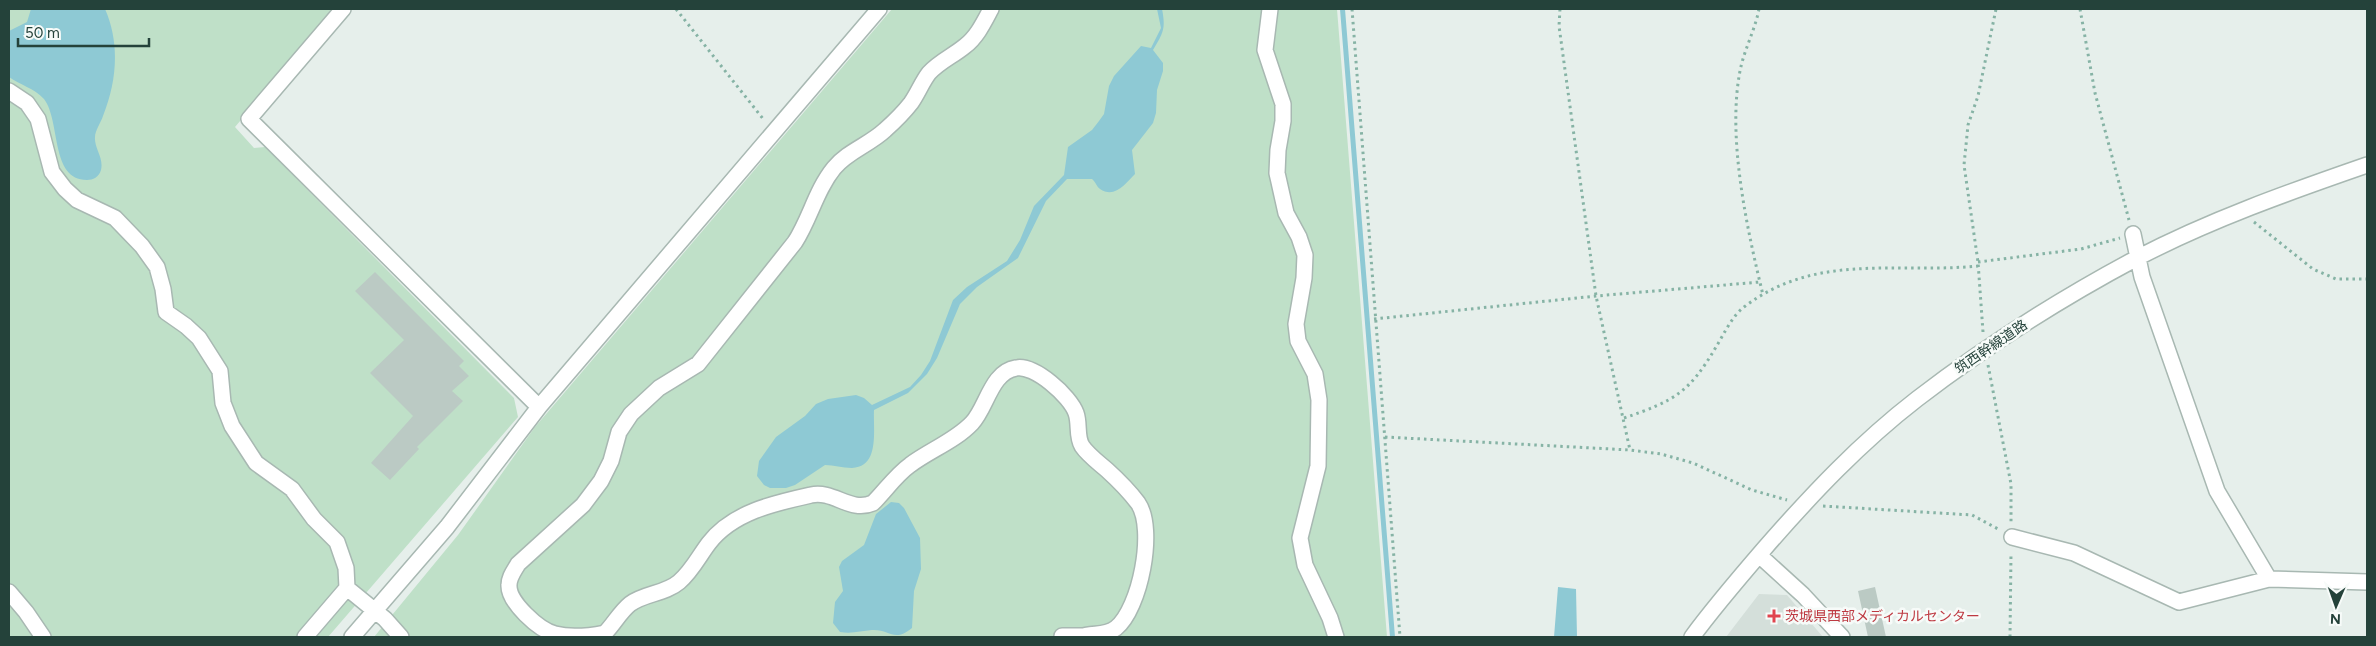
<svg xmlns="http://www.w3.org/2000/svg" width="2376" height="646" font-family="Figtree,'Noto Sans JP',sans-serif">
	<rect width="100%" height="100%" fill="#e6efeb"/>
	<!-- built -->
	<path fill="#d4dfda" d="M1759,594L1787,595L1823,637H1726Z"/>
	<!-- green -->
	<path fill="#bfe0c8" d="M9,9H335L235,127L254,148L265,147L514,398L518,417L328,637H9Z
		M892,9H1337L1387,637H374L458,535L535,427Z"/>
	<!-- water -->
	<path fill="#8ec9d4" d="M31,9H105C120,43 117,81 103,116C101,122 95,131 95,137C94,148 104,158 101,170C99,177 93,180 87,180C50,180 61,121 44,99C34,88 20,85 9,77V31L27,22Z
		M1157,9H1162C1166,29 1163,33 1153,50L1163,63V71L1157,90L1156,113L1153,123L1132,150L1135,174C1126,183 1115,199 1100,189C1097,187 1095,181 1092,179H1067L1046,201L1018,258L977,287L960,304L937,358L927,374L908,393L874,410C873,430 880,467 852,468C842,468 834,465 825,465L795,485L786,488H770L764,485L757,476L759,461L776,437L805,416L816,404L828,399L856,395L864,398L872,405L910,387L921,375L930,361L953,300L967,287L1007,261L1020,240L1034,206L1064,175L1068,147L1092,130L1099,121L1104,114L1109,86L1114,76L1141,46L1151,48L1161,28Z
		M1340,9H1345L1395,637H1390Z
		M891,502L899,503L904,508L920,538L921,569L914,591L912,628C894,643 890,629 872,630C861,631 852,634 840,632L833,623L835,602L843,591L839,567L842,561L864,545L876,514Z
		M1558,587L1576,589L1577,637H1554Z"/>
	<!-- building -->
	<path fill="#bbcac4" d="M375,272L464,361L459,366L469,376L452,391L463,401L417,447L419,449L390,480L371,463L413,416L370,373L404,340L355,291Z
		M1875,587L1886,637H1868L1858,591Z"/>
	<g fill="none" stroke-linecap="round" stroke-linejoin="round">
		<!-- minor casing -->
		<g stroke="#a8b8b2" stroke-width="18">
			<path id="minor" d="M343,9L249,119L539,407
				M991,9C984,22 977,37 965,46C953,56 940,61 929,73C922,82 918,93 911,103C904,112 894,122 885,130C869,145 848,151 834,168C816,190 810,219 795,242L698,364L659,388L631,414L619,432L611,461L601,481L583,505L518,564C514,571 509,577 509,585C508,602 539,630 555,634C570,638 590,636 605,633C614,624 620,612 630,604C645,593 665,594 679,582C692,571 699,556 709,543C733,512 775,503 811,495C834,490 850,513 873,503C885,491 896,475 910,465C930,450 955,441 972,423C987,407 991,372 1016,368C1034,364 1070,396 1076,413C1080,424 1076,436 1082,446C1088,455 1099,463 1107,470C1118,480 1129,491 1138,503C1156,529 1140,609 1116,628C1105,637 1092,632 1080,637
				M1270,9L1265,50L1283,104V121L1278,150L1277,173L1286,213L1299,237L1305,255L1304,278L1296,324L1298,341L1315,374L1319,400L1318,466L1300,538L1305,565L1330,618L1336,637
				M9,91L27,103L38,119L52,172L65,189L77,200L115,218L142,246L157,267L163,289L166,312L186,326L199,338L220,371L223,403L232,426L256,463L292,489L314,519L337,542L346,568L347,588L305,637
				M2133,234L2142,277L2217,491L2269,579
				M2012,537L2074,553L2179,602L2269,579L2367,582
				M1759,555L1803,595L1842,637
				M347,588L385,619L401,637
				M9,592L26,612L43,637
				M1062,636H1083
				M352,637L447,527L539,407L879,9
				M1692,637C1714,607 1739,578 1764,549C1811,495 1860,443 1917,399C1986,346 2060,299 2137,258C2210,220 2289,192 2367,165"/>
		</g>
		<!-- path -->
		<path stroke="#86b3a5" stroke-width="3" stroke-dasharray="2.5 4" stroke-linecap="butt" d="M676,9L764,120
			M1352,9L1400,637
			M1560,9L1559,26L1596,296L1630,450
			M1759,9C1755,30 1744,50 1740,71C1727,138 1747,229 1763,295
			M2080,9L2095,93L2129,220
			M2254,222L2313,269L2336,279H2367
			M1978,262L2081,249L2120,238
			M1374,319L1596,296L1760,282
			M1983,332L1978,262L1964,165L1968,125L1978,96L1996,9
			M1988,365L2011,484V522
			M1624,418C1674,401 1689,393 1716,347C1724,334 1732,316 1744,307C1816,252 1896,274 1978,266
			M1385,437L1630,450L1661,454L1693,463L1752,490L1787,500
			M1823,506L1972,515L2000,530
			M2010,637L2011,553"/>
		<!-- minor -->
		<use href="#minor" stroke="#fff" stroke-width="15"/>
	</g>
	<!-- markers -->
	<path fill="#e0444e" stroke="#f7fbf9" stroke-width="2" d="M1771.5 608.5h5v5h5v5h-5v5h-5v-5h-5v-5h5z"/>
	<g text-anchor="middle" dominant-baseline="central" stroke-width="5" stroke-linejoin="round" paint-order="stroke">
		<!-- street labels -->
		<g font-size="14" fill="#24423a" stroke="#f7fbf9">
			<text transform="translate(1991 347) rotate(-34)">筑西幹線道路</text>
		</g>
		<!-- health labels -->
		<g font-size="14" fill="#be3a42" stroke="#f7fbf9" text-anchor="start">
			<text x="1785" y="616">茨城県西部メディカルセンター</text>
		</g>
	</g>
	<!-- border -->
	<rect width="2376" height="646" fill="none" stroke="#24423a" stroke-width="20"/>
	<!-- north arrow -->
	<g transform="translate(2336 606) rotate(182)" stroke="#f7fbf9" stroke-width="4" paint-order="stroke">
	<path d="M0-4L9 19L0 12L-9 19Z" fill="#24423a"/>
	<text y="-8" font-size="14" font-weight="bold" text-anchor="middle" fill="#24423a">N</text>
	</g>
	<!-- scale -->
	<path d="M18 38v8h131v-8" fill="none" stroke="#24423a" stroke-width="2.5"/>
	<text x="25" y="38" font-size="15" fill="#24423a" stroke="#f7fbf9" stroke-width="4" paint-order="stroke">50 m</text>
</svg>
